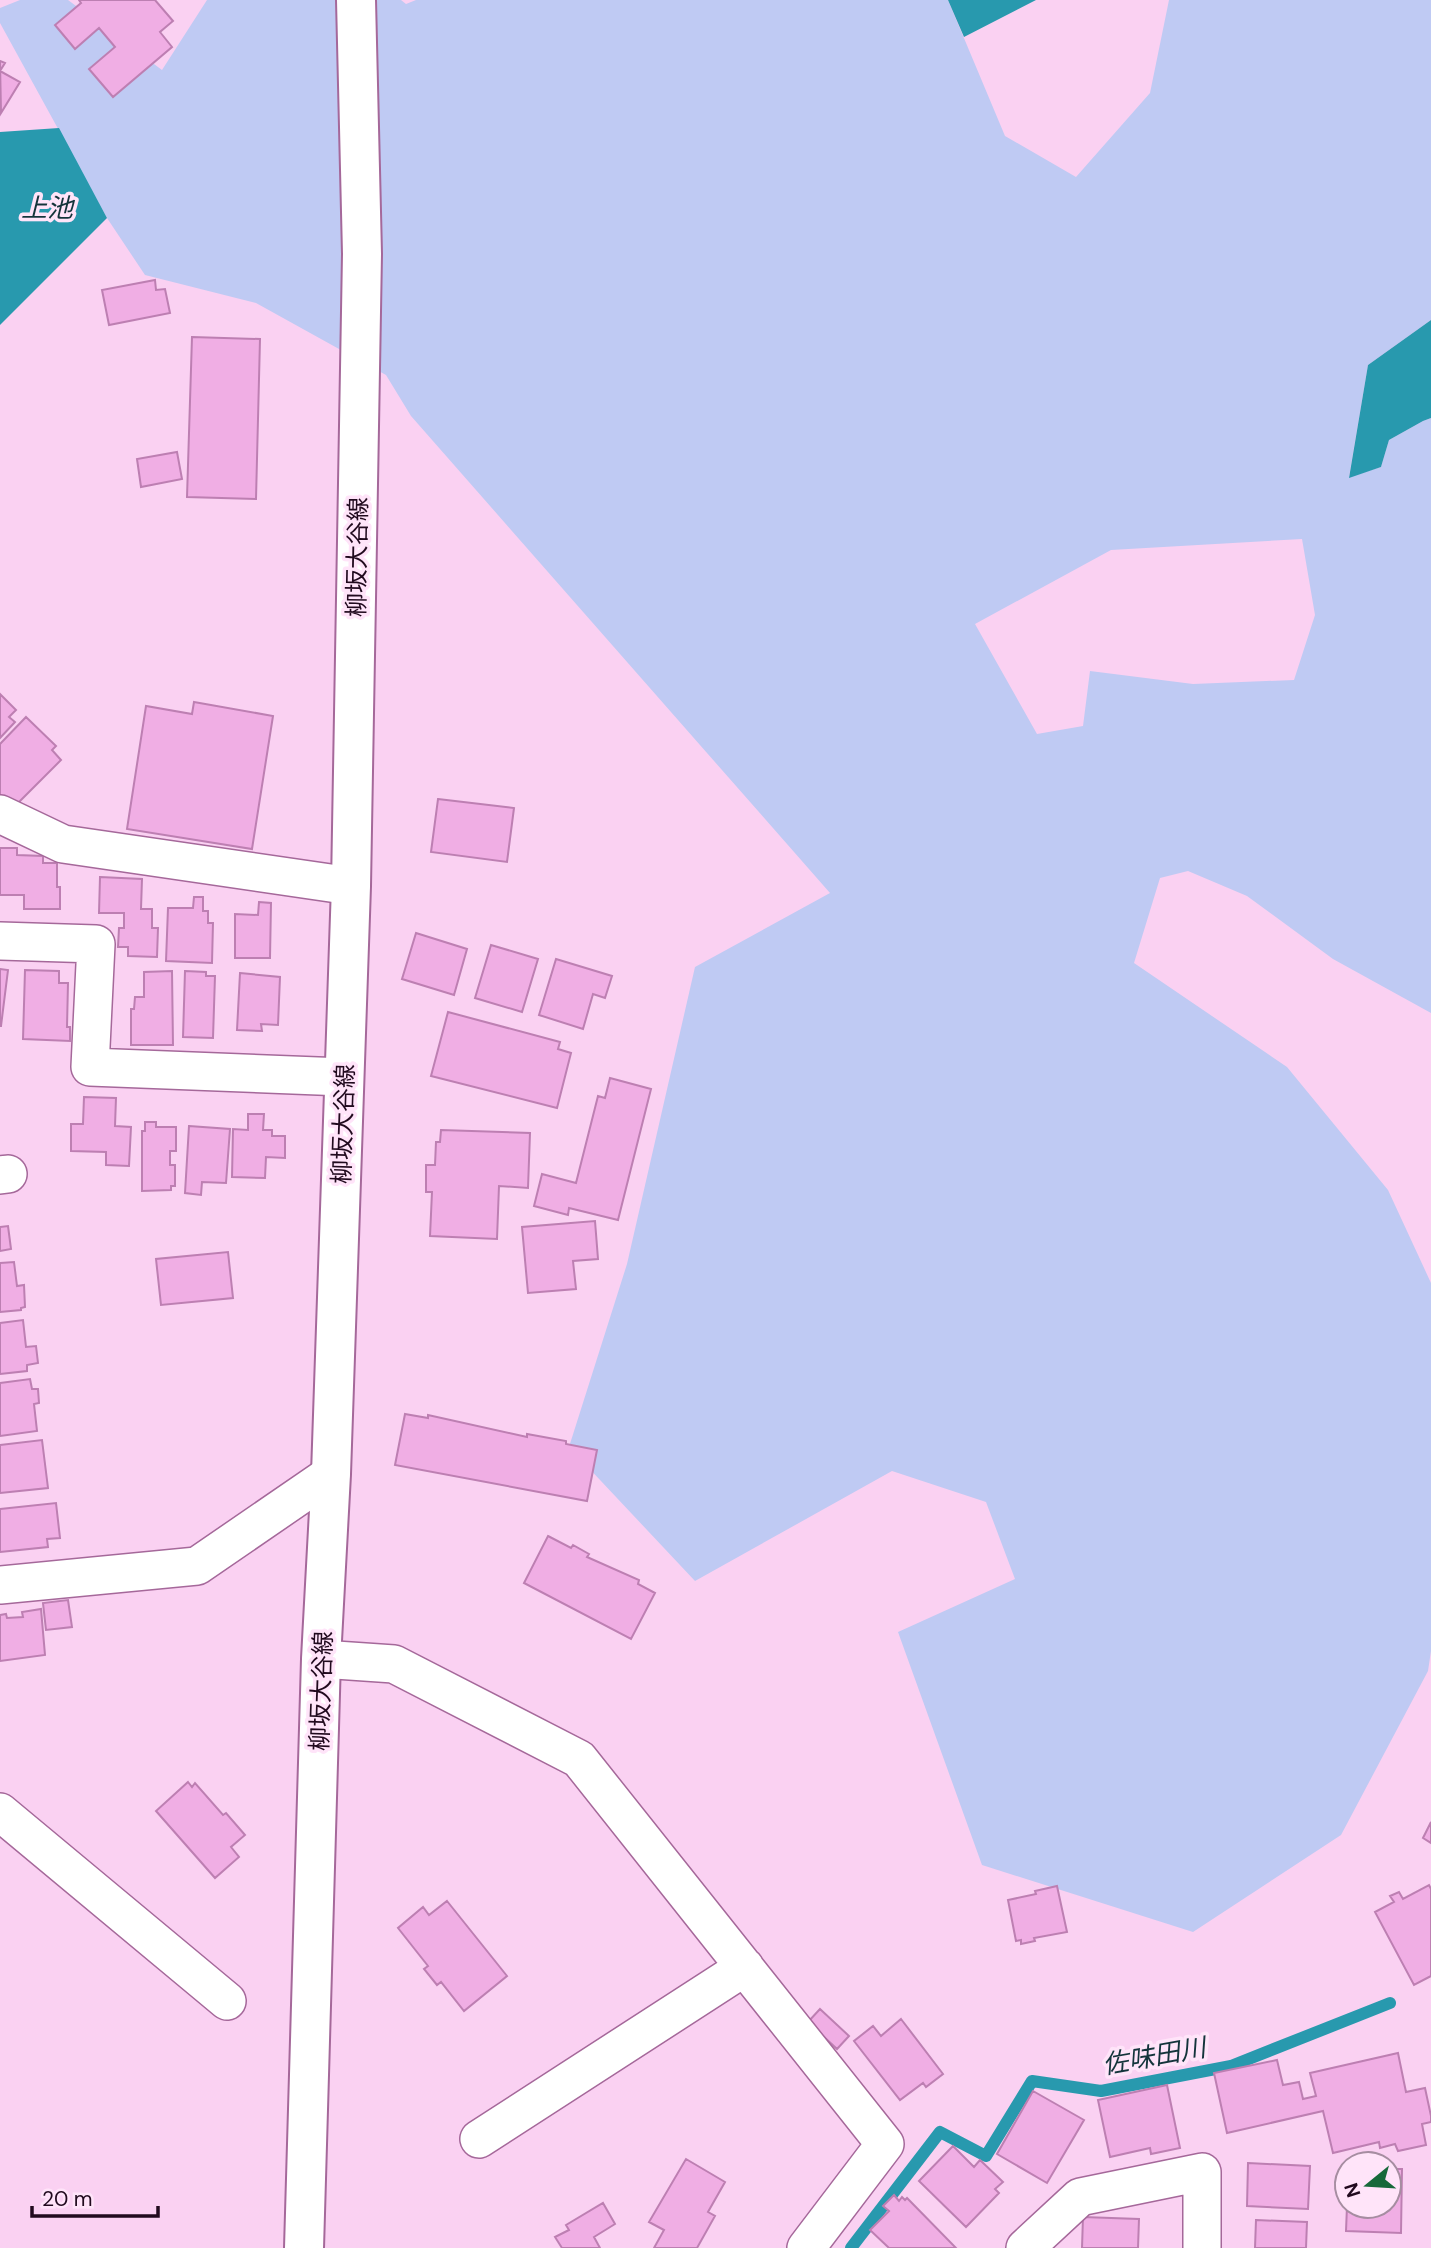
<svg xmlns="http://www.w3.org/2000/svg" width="1431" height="2248" font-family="'DM Sans','Noto Sans JP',sans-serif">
	<rect width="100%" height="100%" fill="#fad1f2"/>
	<!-- green -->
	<path fill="#bfcaf3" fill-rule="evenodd" d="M20,0H68L162,70L207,0H401L406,4L416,0H948L1005,136L1076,177L1150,93L1169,0H1431V320L1368,365L1349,477L1381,467L1389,440L1423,421L1431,418V1013L1333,959L1247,896L1188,871L1160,878L1134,963L1287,1067L1388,1190L1431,1283V1651L1428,1671L1341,1835L1193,1932L982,1865L898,1632L1015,1579L986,1502L892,1471L695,1581L569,1447L627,1264L695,967L830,893L411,416L386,375L256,303L145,275L107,218L0,23V8ZM1302,539L1315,615L1294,680L1193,684L1090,671L1083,726L1037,734L975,624L1111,550Z"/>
	<!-- water -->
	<path fill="#2899ae" d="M948,0H1036L964,37Z
		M59,128L107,218L0,325V132Z
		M1431,320V418L1423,421L1389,440L1381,467L1349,478L1368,365Z"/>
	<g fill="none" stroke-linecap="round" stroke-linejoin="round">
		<!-- stream -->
		<path stroke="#2899ae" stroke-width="12" d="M851,2248L940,2132L986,2156L1032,2081L1101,2091L1231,2066L1390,2003"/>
	</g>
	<!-- building -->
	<path fill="#f0aee4" stroke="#bd7fb2" stroke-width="2" d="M79,0H155L173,21L160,32L172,47L113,97L89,69L115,47L99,28L75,49L55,25L81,3Z
		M0,61L5,63L0,71L20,82L1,113Z
		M155,280L156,290L165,289L170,313L109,325L102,290Z
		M192,337L260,339L256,499L187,497Z
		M177,452L182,479L141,487L137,459Z
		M0,694L16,710L9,717L15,722L0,738Z
		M194,702L273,716L252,849L127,829L146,706L192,714Z
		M26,717L56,746L52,750L61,760L14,807L0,801V744Z
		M438,799L514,808L507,862L431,852Z
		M0,848H17V855L43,856V863H57V887H60V909H24V895H0Z
		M100,877L142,879L141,909H152V928H158L157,957L128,956V947H118L119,928H124V913H99Z
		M194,897H203V911H208V923H213L212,963L166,961L168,908H193Z
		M259,902L271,903L270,958H235V914L258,915Z
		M416,933L467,949L454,995L402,979Z
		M491,945L538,959L522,1012L475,998Z
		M556,959L612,976L605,998L593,994L583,1029L539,1015Z
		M0,969L8,970L1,1026H0Z
		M25,970L59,971V983H68L67,1027H70V1041L23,1039Z
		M172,971L173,1045H131V1009H134L135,997H144V972Z
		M185,971L206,972V976H215L213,1038L183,1037Z
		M240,973L280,977L278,1025L261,1024L262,1031L237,1030Z
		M448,1012L560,1042L558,1049L571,1053L557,1108L431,1076Z
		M610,1078L651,1089L618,1220L569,1208L568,1215L534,1206L542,1174L576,1183L598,1096L605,1098Z
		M84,1097L116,1098L115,1126L131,1127L129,1166L106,1165V1152L71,1151V1124H83Z
		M248,1114H264L263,1130H272V1136H285V1158L266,1157L265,1178L232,1177L233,1129L248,1130Z
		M145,1122H156V1127H176V1151H170V1165H175V1186H171V1190L142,1191V1131H145Z
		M189,1126L230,1129L226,1183L202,1182L201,1195L185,1193Z
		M441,1130L530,1133L528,1188L499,1186L497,1239L430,1236L432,1192H426V1165H435L436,1142H440Z
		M595,1221L598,1259L573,1261L576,1289L528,1293L522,1227Z
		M8,1226L11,1249L0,1251V1227Z
		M228,1252L233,1298L161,1305L156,1259Z
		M14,1262L17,1286L24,1285L25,1307L21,1308V1310L0,1312V1263Z
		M23,1320L26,1347L36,1346L38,1363L27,1365V1371L0,1374V1323Z
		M30,1379L32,1389H38L39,1403L34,1404L37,1431L0,1436V1383Z
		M405,1414L428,1418V1415L527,1437V1434L566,1441V1444L597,1450L587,1501L395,1465Z
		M42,1440L48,1488L0,1493V1445Z
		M56,1503L60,1538L47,1539L48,1547L0,1552V1509Z
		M548,1536L571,1548L573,1545L589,1554L587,1557L639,1580L638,1584L655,1593L631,1639L524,1583Z
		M68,1600L72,1627L46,1630L43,1603Z
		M41,1609L45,1655L0,1661V1615L6,1614L7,1618L23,1617L22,1612Z
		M188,1782L192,1787L195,1783L223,1815L226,1813L245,1835L231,1847L239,1857L215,1878L156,1811Z
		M1431,1822V1843L1423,1838Z
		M1429,1885L1431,1889V1976L1414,1985L1375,1912L1394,1902L1390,1896L1399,1892L1403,1899Z
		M1057,1886L1067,1932L1034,1938L1035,1941L1021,1944V1940L1016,1941L1008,1900L1036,1894L1035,1891Z
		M447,1901L507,1976L464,2011L441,1982L437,1985L424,1969L428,1966L398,1928L423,1907L429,1915Z
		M820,2009L849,2036L837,2049L808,2022Z
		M901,2019L943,2074L926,2087L923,2083L900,2100L854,2041L873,2026L881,2036Z
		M1398,2053L1406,2092L1425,2088L1431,2116V2122L1422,2124L1426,2145L1398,2151L1395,2144L1380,2148L1379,2142L1333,2153L1323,2111L1227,2133L1214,2073L1277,2060L1283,2085L1299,2082L1303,2099L1316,2096L1310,2073Z
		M1167,2085L1180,2148L1151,2154L1150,2148L1110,2157L1098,2100Z
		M1033,2091L1084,2120L1047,2183L997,2154Z
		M953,2146L974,2167L980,2160L1003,2182L995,2189L999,2193L966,2227L919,2181Z
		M686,2159L725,2182L708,2212L715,2216L697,2248H654L664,2230L649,2222Z
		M1248,2163L1310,2166L1308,2209L1247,2206Z
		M1389,2169H1402L1401,2233L1346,2231L1347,2206H1389Z
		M894,2195L899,2201L902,2197L905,2200L907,2198L956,2248H889L870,2230L889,2211L883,2206Z
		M603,2203L615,2224L594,2237L600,2248H562L555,2237L569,2230L566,2225Z
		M1083,2217L1139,2219L1138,2248H1082Z
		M1256,2220L1307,2222L1306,2248H1255Z"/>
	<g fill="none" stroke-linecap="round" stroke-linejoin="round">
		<!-- street casing -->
		<g stroke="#a5689a" stroke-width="40">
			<path id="street" d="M0,814L63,844L351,886
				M0,941L96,944L90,1067L344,1077
				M0,1175L8,1174
				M0,1585L197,1566L331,1474
				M321,1659L394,1664L579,1759L885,2144L806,2248
				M0,1812L227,2001
				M479,2139L745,1967
				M1025,2248L1080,2197L1202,2172V2248"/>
		</g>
		<!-- secondary casing -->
		<g stroke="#a5689a" stroke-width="42">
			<path id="secondary" d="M304,2248L321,1659L331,1474L351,886L362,254L356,0"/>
		</g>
		<!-- street -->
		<use href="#street" stroke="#fff" stroke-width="37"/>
		<!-- secondary -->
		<use href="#secondary" stroke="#fff" stroke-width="38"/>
	</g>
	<g text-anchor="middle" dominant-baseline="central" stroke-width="7" stroke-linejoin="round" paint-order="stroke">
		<!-- street labels -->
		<g font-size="24" fill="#210a1e" stroke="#ffe4f9">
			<text transform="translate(357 557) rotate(-89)">柳坂大谷線</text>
			<text transform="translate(343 1124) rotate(-88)">柳坂大谷線</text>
			<text transform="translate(321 1691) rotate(-88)">柳坂大谷線</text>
		</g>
		<!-- water labels -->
		<g font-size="26" font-style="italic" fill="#14343b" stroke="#ffe4f9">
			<text x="47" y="208">上池</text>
			<text transform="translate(1154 2056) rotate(-10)">佐味田川</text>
		</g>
	</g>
	<!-- north arrow -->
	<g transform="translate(1368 2185) rotate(252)"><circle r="33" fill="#ffe4f9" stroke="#a68da1" stroke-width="2"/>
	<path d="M0-5L12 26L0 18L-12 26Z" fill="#17693a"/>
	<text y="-10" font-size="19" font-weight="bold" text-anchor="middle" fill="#210a1e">N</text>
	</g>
	<!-- scale -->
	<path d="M32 2206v10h126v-10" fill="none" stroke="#210a1e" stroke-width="3.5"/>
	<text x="42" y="2206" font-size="21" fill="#210a1e" stroke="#ffe4f9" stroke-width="5" paint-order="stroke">20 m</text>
</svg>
